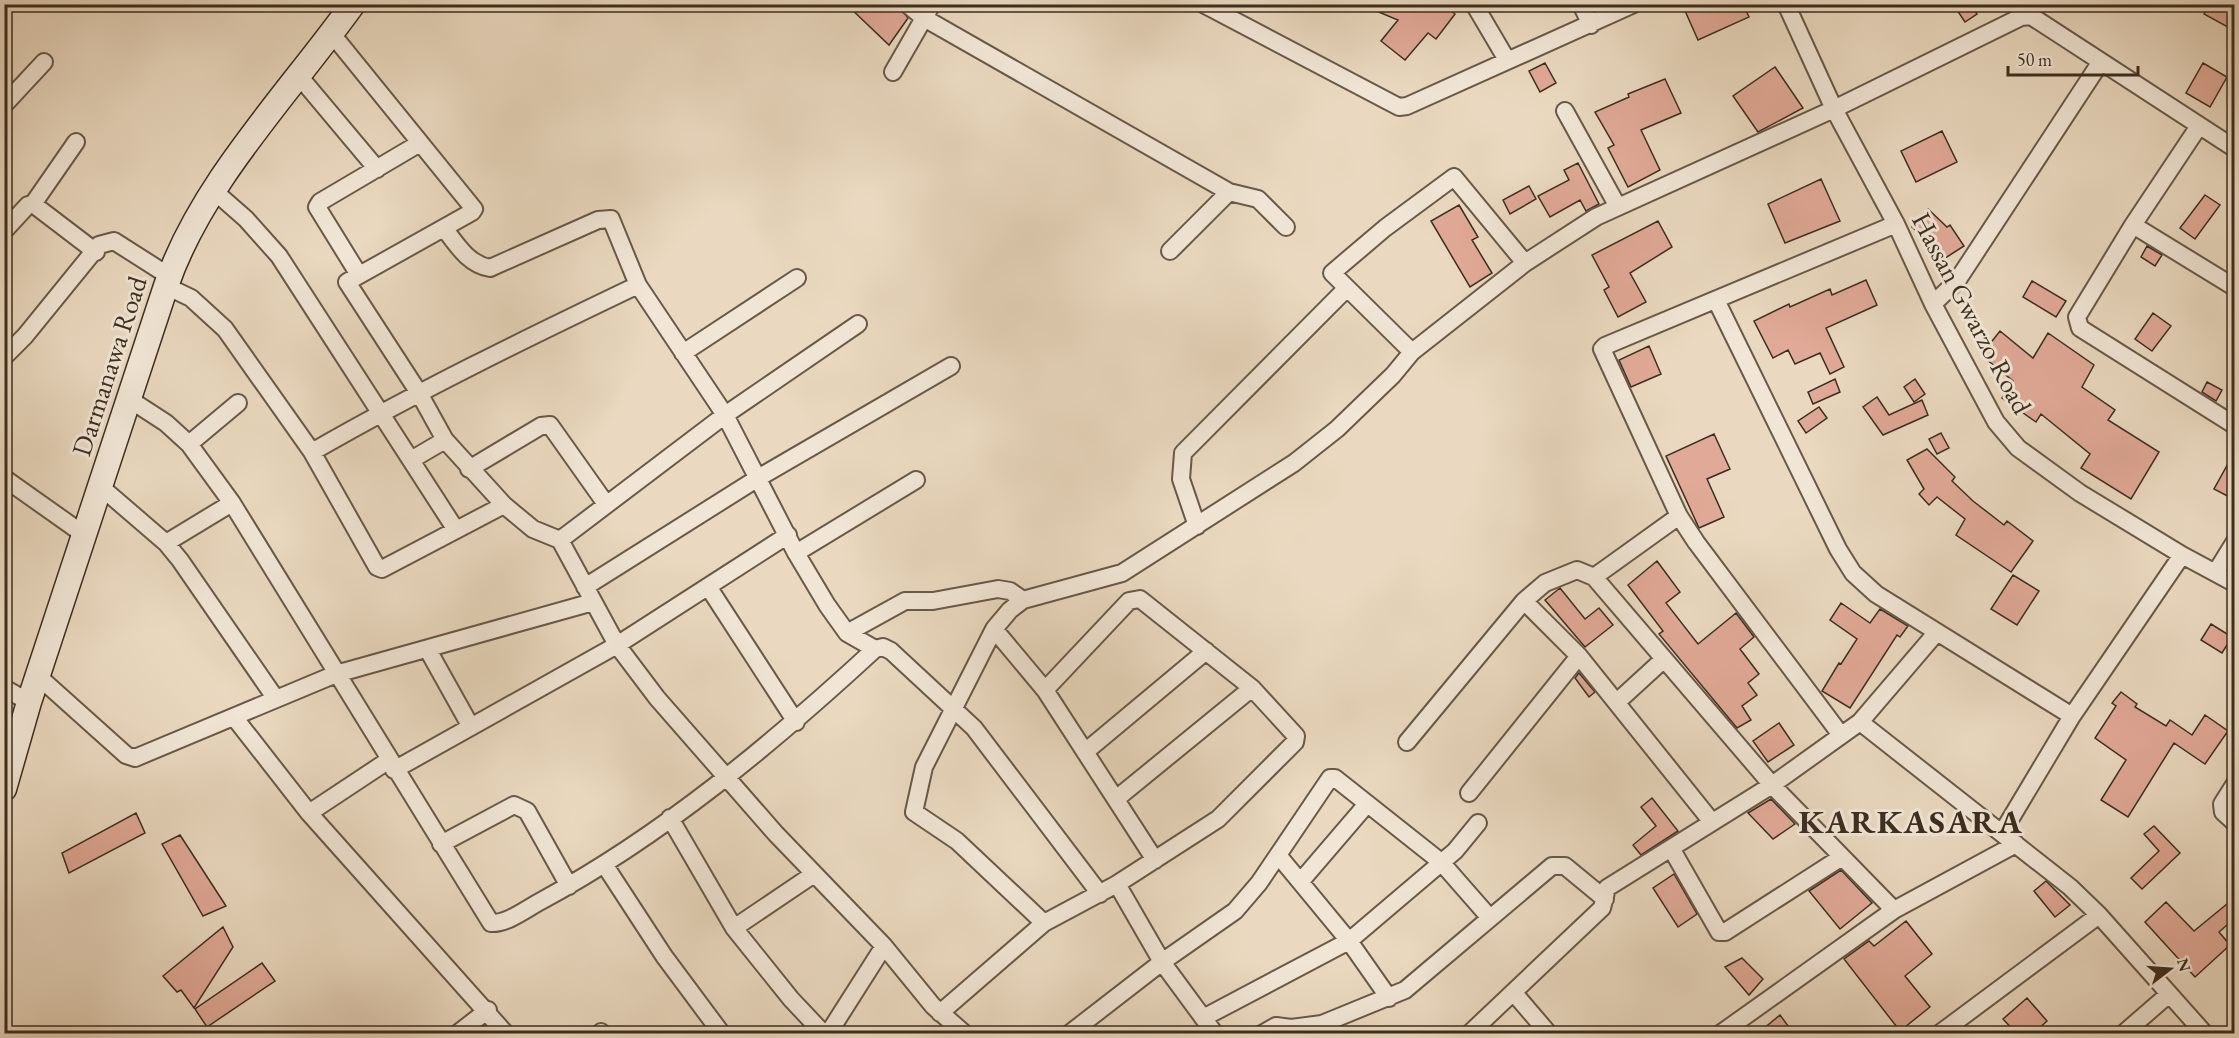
<svg xmlns="http://www.w3.org/2000/svg" width="2239" height="1038" font-family="'EB Garamond',serif">
	<rect width="100%" height="100%" fill="#ead9c0"/>
	<filter id="stains"><feTurbulence type="fractalNoise" baseFrequency=".00333" numOctaves="4"/><feColorMatrix values="0 0 0 0 .2 0 0 0 0 .09 0 0 0 0 .02 0 0 0 .5 -.17"/></filter>
	<radialGradient id="worn" r=".72"><stop offset=".6" stop-color="#630" stop-opacity="0"/><stop offset="1" stop-color="#630" stop-opacity=".3"/></radialGradient>
	<!-- building -->
	<path fill="#e1a997" stroke="#3c2e20" stroke-width="1.5" d="M846,4H897L908,18L889,45Z
		M1443,4L1455,14L1436,39L1428,33L1405,60L1381,41L1398,20L1362,5Z
		M1682,4H1743L1749,17L1698,40Z
		M1953,4H1970L1977,14L1965,22Z
		M2210,4H2225L2235,10V31L2204,14Z
		M1545,63L1556,83L1540,92L1529,71Z
		M2203,63L2227,77L2210,107L2186,93Z
		M1775,67L1803,108L1758,132L1733,96Z
		M1665,79L1681,113L1641,130L1660,170L1628,187L1608,148L1614,145L1595,112L1629,97L1628,94Z
		M1942,131L1957,162L1916,182L1901,151Z
		M1578,163L1599,204L1586,211L1580,200L1550,217L1538,196L1569,180L1564,170Z
		M1821,179L1840,221L1785,243L1768,204Z
		M1529,186L1536,199L1510,214L1503,200Z
		M2205,195L2220,205L2195,239L2180,228Z
		M1459,205L1478,237L1472,240L1492,273L1470,287L1431,221Z
		M1928,209L1947,227L1950,225L1964,246L1939,262L1921,235L1912,227Z
		M1658,221L1672,247L1630,273L1646,302L1618,317L1604,290L1609,287L1592,255Z
		M2147,246L2162,255L2155,266L2141,257Z
		M1866,280L1877,305L1826,328L1844,367L1830,374L1820,353L1795,364L1788,350L1773,358L1754,321L1789,304L1790,307L1830,289L1832,295Z
		M2032,281L2066,301L2056,317L2023,297Z
		M2153,313L2171,326L2152,351L2135,339Z
		M2000,331L2033,358L2048,333L2094,365L2082,387L2115,410L2108,420L2159,452L2131,499L2081,468L2090,454L2041,414L2036,422L2002,398L2013,381L1981,355Z
		M1649,346L1661,374L1631,387L1619,360Z
		M1835,379L1840,392L1813,404L1808,392Z
		M1915,379L1925,394L1914,402L1904,387Z
		M2207,382L2222,390L2216,401L2202,392Z
		M1877,397L1889,415L1922,400L1928,415L1883,435L1863,407Z
		M1819,407L1827,418L1806,433L1798,421Z
		M1941,433L1949,448L1937,454L1929,439Z
		M1714,434L1730,469L1707,479L1724,517L1699,528L1666,456Z
		M1927,449L1955,477L1952,481L1973,501L2004,525L2007,521L2033,541L2011,572L1956,535L1965,519L1937,497L1929,505L1919,494L1924,489L1907,460Z
		M2235,451V500L2214,489Z
		M1657,561L1680,592L1666,603L1698,644L1736,613L1754,637L1740,649L1759,674L1748,683L1757,695L1742,706L1751,720L1737,728L1659,634L1663,631L1628,585Z
		M2013,575L2039,591L2017,625L1991,609Z
		M1560,588L1585,619L1599,608L1613,625L1585,647L1545,600Z
		M1841,603L1870,623L1880,609L1908,626L1900,637L1897,635L1850,708L1822,691L1839,663L1841,664L1857,639L1830,620Z
		M2211,624L2232,637L2222,653L2201,640Z
		M1579,673L1595,692L1589,697L1575,678Z
		M2121,692L2137,704L2135,707L2166,726L2170,720L2192,735L2205,715L2228,731L2205,764L2174,743L2128,817L2101,800L2126,760L2095,738L2116,706L2112,703Z
		M1779,723L1794,745L1768,762L1753,741Z
		M1652,798L1678,831L1641,855L1633,845L1656,826L1641,807Z
		M1771,799L1795,824L1773,839L1748,813Z
		M136,813L145,833L69,873L62,853Z
		M2154,826L2180,853L2142,889L2131,878L2159,851L2144,834Z
		M180,835L226,906L203,916L162,844Z
		M1841,870L1872,903L1840,929L1809,891Z
		M1674,874L1697,914L1678,927L1653,888Z
		M2046,881L2070,905L2055,917L2034,891Z
		M2166,902L2194,931L2227,904L2235,912V918L2219,932L2230,945L2195,977L2145,922Z
		M1906,921L1932,954L1905,976L1930,1007L1900,1031L1844,959L1869,941L1874,946Z
		M223,927L233,947L194,1008L181,990L177,992L163,976Z
		M1742,958L1763,979L1749,995L1725,967Z
		M262,963L275,981L207,1027L195,1009Z
		M2027,998L2047,1021L2033,1034H2017L2003,1019Z
		M1780,1015L1794,1034H1757Z"/>
	<g fill="none" stroke-linecap="round" stroke-linejoin="round">
		<!-- street casing -->
		<g stroke="#685948" stroke-width="20">
			<path id="street" d="M907,4L924,18L1229,192L1258,199L1286,227
				M1203,4L1399,107L1407,106L1634,4
				M1474,4L1507,60
				M1581,4L1591,25
				M1786,4L1834,109L1896,224L1933,304L1996,422L2018,448L2080,493L2182,555L2234,583
				M332,34L474,209L472,212L347,282L419,393L445,440L504,505L533,529L560,540L617,645L657,698L776,834L884,946L933,1006L965,1034
				M893,72L932,4
				M299,76L377,169
				M4,105L44,62
				M1565,111L1618,207
				M2199,126L2133,225L2077,317L2080,328L2234,425
				M213,190L246,219L279,256L456,530
				M33,204L76,142
				M2133,225L2234,287
				M444,228C457,245 468,264 490,268L598,220L611,219L638,285L725,415L796,553L827,605L847,633L875,649L883,647L891,651L974,728L1100,894
				M4,231L28,205L33,204L96,252
				M1170,251L1229,192
				M359,275L317,207L320,202L420,143
				M166,286L191,298L225,329L312,452L377,567L382,569L504,505
				M1716,300L1838,549L1853,573L1876,594L2072,716
				M1933,304L1957,281L2100,63
				M1412,352L1332,273L1385,228L1454,177L1525,263
				M683,353L797,278
				M4,357L25,336L99,245L114,241L169,276
				M129,399L166,423L189,444L232,503L491,923C507,924 526,909 541,901C663,835 773,743 875,649
				M189,444L238,403
				M312,452C418,391 527,338 638,285
				M411,460L445,440
				M469,469L541,426L550,425L606,504
				M4,478L86,536
				M101,487L166,543L180,560L276,699
				M1197,526L1181,479L1183,453L1346,289
				M560,540L725,415L858,324
				M166,543L232,503
				M796,553L916,480
				M2216,572L2234,543
				M1594,577L1679,516
				M585,587L758,478L951,366
				M709,588L796,722
				M1524,601L1579,656L1712,822
				M994,629L1045,690L1155,860
				M847,633L905,601H933L998,589L1010,591L1023,600
				M428,650L471,727
				M39,677L126,755L135,758L336,674L593,602
				M4,688L29,702
				M1617,702L1664,659
				M234,717L309,813L506,1034
				M1860,722L2070,887L2099,915L2205,1034
				M1841,735L1696,542L1679,516L1602,349L1605,346L1896,224
				M1407,742L1524,601L1545,583L1577,570L1594,577L1772,785L1894,910
				M1085,752L1206,651
				M394,770L617,645L788,535
				M2234,785L2222,804L2223,812L2234,822
				M1469,793L1579,656
				M1116,799L1252,688
				M309,813L389,760
				M670,818L734,928L791,999L824,1034
				M2002,833L2072,716L2182,555
				M441,844L514,805L527,811L569,886
				M1671,848L1719,932H1725L1842,857
				M1278,855L1349,941L1389,998
				M604,864L664,956L722,1034
				M1301,881L1367,804
				M1117,884L1162,962L1215,1034
				M1044,923L957,841L914,812L924,767L994,629L1010,610L1023,600L1122,573L1294,463L1337,429L1393,375L1412,352L1525,263L1596,217L1834,109L2021,17L2031,16L2234,148
				M734,928L814,874
				M1514,993L1549,1034
				M940,1013L1044,923L1117,884L1218,819L1295,742L1296,736L1252,688L1140,599L1129,601L1045,690
				M1203,1018L1349,941L1455,851L1478,823
				M601,1032L603,1034
				M457,1034L488,1010
				M828,1034L884,946
				M1069,1034L1162,962L1235,911L1259,883L1330,778H1335L1441,862L1490,918
				M1262,1034L1276,1026L1291,1028L1322,1024L1405,990L1552,866H1565L1605,899
				M1469,1034L1602,908L1607,888L1772,785L1860,722L1937,632
				M1720,1034L1894,910L2016,844
				M1939,1034L2099,915
				M2123,1034L2169,994"/>
		</g>
		<!-- secondary casing -->
		<g stroke="#3c2e20" stroke-width="27">
			<path id="secondary" d="M4,789L29,702L166,286C201,183 290,92 353,4"/>
		</g>
		<!-- street -->
		<use href="#street" stroke="#f1e6d6" stroke-width="16"/>
		<!-- secondary -->
		<use href="#secondary" stroke="#f1e6d6" stroke-width="24"/>
	</g>
	<g text-anchor="middle" dominant-baseline="central" stroke-width="6" stroke-linejoin="round" paint-order="stroke">
		<!-- street labels -->
		<g font-size="27" fill="#3c2e20" stroke="#f1e6d6">
			<text transform="translate(1972 313) rotate(62)">Hassan Gwarzo Road</text>
			<text transform="translate(109 366) rotate(-72)">Darmanawa Road</text>
		</g>
		<!-- district labels -->
		<g font-size="33" font-weight="bold" letter-spacing="1.5" fill="#3c2e20" stroke="#f1e6d6">
			<text x="1911" y="821">KARKASARA</text>
		</g>
	</g>
	<!-- margin -->
	<rect width="2239" height="1038" fill="none" stroke="#ead9c0" stroke-width="24"/>
	<rect x="6" y="6" width="2227" height="1026" fill="none" stroke="#3c2e20" stroke-width="3"/>
	<rect x="12" y="12" width="2215" height="1014" fill="none" stroke="#3c2e20" stroke-width="1.5"/>
	<!-- north arrow -->
	<g transform="translate(2170 969) rotate(73)" stroke="#f1e6d6" stroke-width="4.5" paint-order="stroke">
	<path d="M0-4.5L10 22L0 15L-10 22Z" fill="#3c2e20"/>
	<text y="-9" font-size="16" font-weight="bold" text-anchor="middle" fill="#3c2e20">N</text>
	</g>
	<!-- scale -->
	<path d="M2008 66v9h130v-9" fill="none" stroke="#3c2e20" stroke-width="3"/>
	<text x="2017" y="66" font-size="18" fill="#3c2e20" stroke="#f1e6d6" stroke-width="4.5" paint-order="stroke">50 m</text>
	<rect width="100%" height="100%" filter="url(#stains)"/>
	<rect width="100%" height="100%" fill="url(#worn)"/>
</svg>
